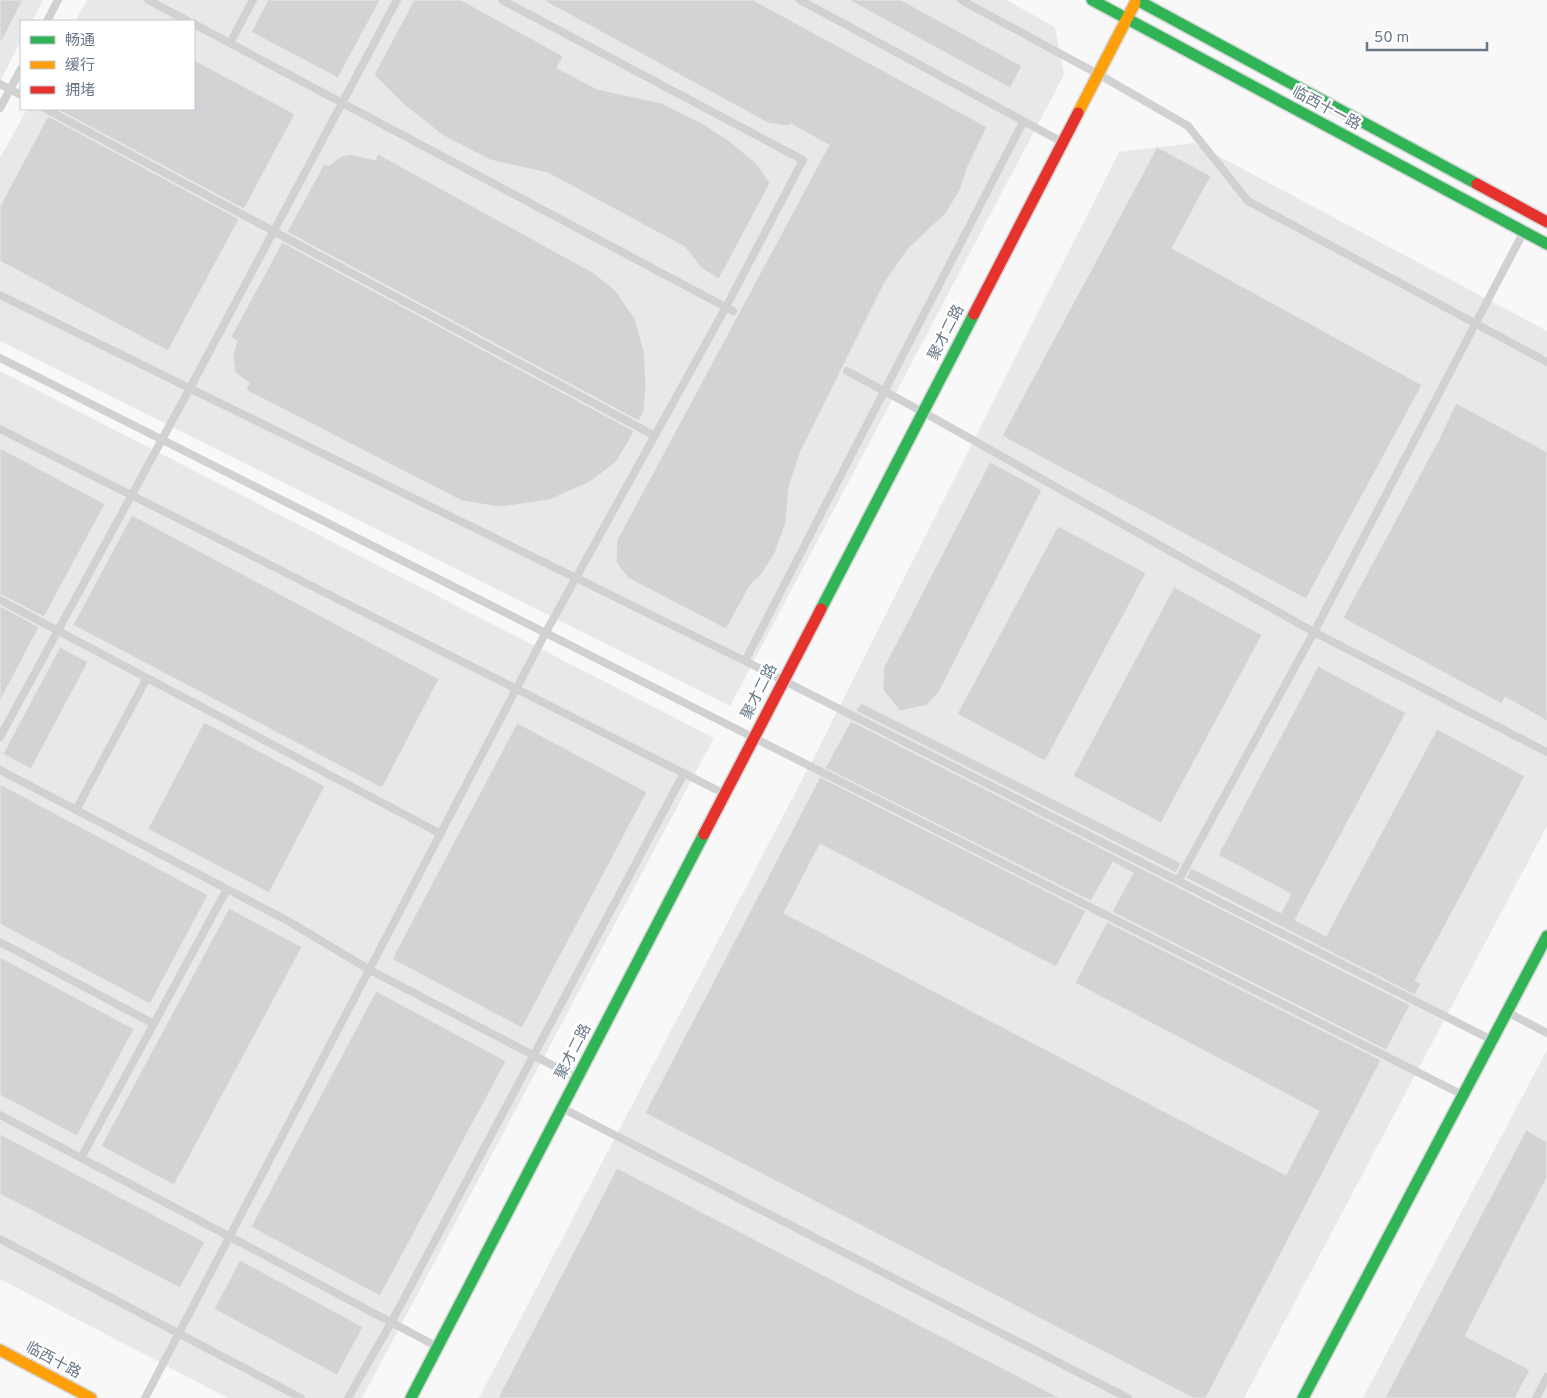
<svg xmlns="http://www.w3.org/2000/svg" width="1547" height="1398" font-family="Overpass,'Noto Sans SC',sans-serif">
	<rect width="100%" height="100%" fill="#f8f8f8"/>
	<!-- built -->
	<path fill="#e7e8e9" d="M0,0H43L32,21H21V41L0,81Z
		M87,0H1006L1055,27L1064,75L730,706L0,341V158L27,109H194V21H75Z
		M1194,143L1547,331V826L1244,1398H479L814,757L1119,152Z
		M0,371L714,738L362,1398H228L0,1279Z
		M1547,1050V1398H1363Z"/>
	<!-- building -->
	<path fill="#d2d3d4" stroke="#e8e8e8" d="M0,0H23L0,44Z
		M268,0H380L338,78L251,32Z
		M414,0H461L563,56L557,68L597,89L661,103L700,122L728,140L756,163L770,183L719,279L701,268L685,247L548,173L490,160L444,136L403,104L374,75Z
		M543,0H753L987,127L968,166L960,190L946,213L908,249L885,282L858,336L800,453L789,487L786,522L775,553L761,575L751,584L726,629L628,578L616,562L617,540L829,145L791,124L788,126L768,123Z
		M849,0H901L1022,66L1010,88Z
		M194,60L295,114L244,209L57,109H194Z
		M48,116L239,219L168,351L0,261V206Z
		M1157,147L1211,176L1172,248L1422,385L1306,599L1002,436Z
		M350,154L375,160L378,154L594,273L616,291L635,319L644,351L646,386L644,411L639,421L287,232L324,164L328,166L342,156Z
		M282,242L634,431L627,444L616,462L590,482L549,500L501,507L462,501L246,390L249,383L235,372L233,354L237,341L231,337Z
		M1456,403L1547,452V721L1505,697L1502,704L1343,618L1439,439Z
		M0,448L105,504L44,617L0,594Z
		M990,462L1042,490L939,692L927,705L900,711L883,690L884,667Z
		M132,515L439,679L382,788L73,625Z
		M1058,526L1146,573L1045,761L957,714Z
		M1174,587L1262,635L1161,823L1073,776Z
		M0,606L39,627L0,701Z
		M60,647L88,662L31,769L3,754Z
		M1318,666L1406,713L1295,920L1326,936L1437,729L1525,776L1415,981L1421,983L1415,995L1186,878L1191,868L1281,913L1291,894L1218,855Z
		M861,703L1181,863L1176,873L856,711Z
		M851,721L1410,1005L1386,1050L1112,912L1133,873L1113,862L1091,901L825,768Z
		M204,722L325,786L269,893L148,829Z
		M517,723L647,792L522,1028L392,959Z
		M820,777L1086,911L1056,967L820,844L784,913L1286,1175L1319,1111L1075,983L1107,922L1381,1060L1206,1398H1193L645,1113Z
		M0,784L208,895L150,1004L0,924Z
		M229,908L302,947L174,1185L101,1146Z
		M0,957L134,1029L77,1136L0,1095Z
		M376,991L506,1061L380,1296L251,1227Z
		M1526,1130L1547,1142V1177L1465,1336L1530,1370L1515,1398H1385Z
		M0,1134L205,1242L180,1288L0,1194Z
		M617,1168L1060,1398H498Z
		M240,1260L363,1327L337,1375L214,1309Z"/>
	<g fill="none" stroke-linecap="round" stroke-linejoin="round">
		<!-- fast casing -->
		<g stroke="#d5d6d7" stroke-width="14">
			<path id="fast" d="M1092,0L1547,244
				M1137,0L1477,184
				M821,609L974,314
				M411,1398L704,834
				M1303,1398L1547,936"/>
		</g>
		<!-- slow casing -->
		<g stroke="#d5d6d7" stroke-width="14">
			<path id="slow" d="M1078,113L1135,3
				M0,1350L91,1398"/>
		</g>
		<!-- jam casing -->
		<g stroke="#d5d6d7" stroke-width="14">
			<path id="jam" d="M1477,184L1547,222
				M974,314L1078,113
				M704,834L821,609"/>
		</g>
		<!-- lane -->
		<path stroke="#d0d1d3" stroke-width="8" d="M148,0L188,21
			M800,0L1062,142
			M961,0L1098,74L1188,126L1248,201L1547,362
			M47,21L58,0
			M194,24L733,311
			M230,43L253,0
			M0,84L21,95
			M0,108L21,69
			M46,109L655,436
			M0,295L745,661L1490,1039
			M0,358L1461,1094
			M847,371L923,412L1314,632L1547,752
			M0,429L723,793
			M0,600L441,834
			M745,661L1023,122
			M0,737L190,388L397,0
			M0,770L288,921L370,970L575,1077
			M76,810L147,678
			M1178,881L1314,632L1523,233
			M0,942L154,1024
			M1509,1013L1547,1033
			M562,1108L1128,1398
			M0,1115L436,1346
			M81,1158L227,889
			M0,1239L301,1398
			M145,1398L546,632L726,307L803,160L502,0
			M348,1398L391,1323L684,773
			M1536,1398L1547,1377"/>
		<!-- fast -->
		<use href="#fast" stroke="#30b455" stroke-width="11"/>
		<!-- slow -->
		<use href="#slow" stroke="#ff9f0a" stroke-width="11"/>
		<!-- jam -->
		<use href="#jam" stroke="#e5322d" stroke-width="11"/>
	</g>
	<g text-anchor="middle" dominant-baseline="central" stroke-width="5" stroke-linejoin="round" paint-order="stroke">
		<!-- street labels -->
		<g font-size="15" fill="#687788" stroke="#fff">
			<text transform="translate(1326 109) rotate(28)">临西十一路</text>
			<text transform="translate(947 333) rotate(-63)">聚才二路</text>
			<text transform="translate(760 692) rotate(-63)">聚才二路</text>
			<text transform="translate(574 1052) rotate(-63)">聚才二路</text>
			<text transform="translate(53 1361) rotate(28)">临西十路</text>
		</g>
	</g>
	<!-- legend -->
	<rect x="20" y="20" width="175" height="90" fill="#ffffff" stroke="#c3c9cf"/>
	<rect x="30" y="36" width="25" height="8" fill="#30b455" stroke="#c3c9cf"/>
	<text x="65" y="45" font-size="15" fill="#687788">畅通</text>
	<rect x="30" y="61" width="25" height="8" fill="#ff9f0a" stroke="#c3c9cf"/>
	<text x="65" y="70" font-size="15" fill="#687788">缓行</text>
	<rect x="30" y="86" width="25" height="8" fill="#e5322d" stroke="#c3c9cf"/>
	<text x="65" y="95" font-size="15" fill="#687788">拥堵</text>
	<!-- scale -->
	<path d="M1367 42v8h120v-8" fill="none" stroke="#687788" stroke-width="2.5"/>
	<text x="1374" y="42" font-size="15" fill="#687788" stroke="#ffffff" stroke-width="4" paint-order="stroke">50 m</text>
</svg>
